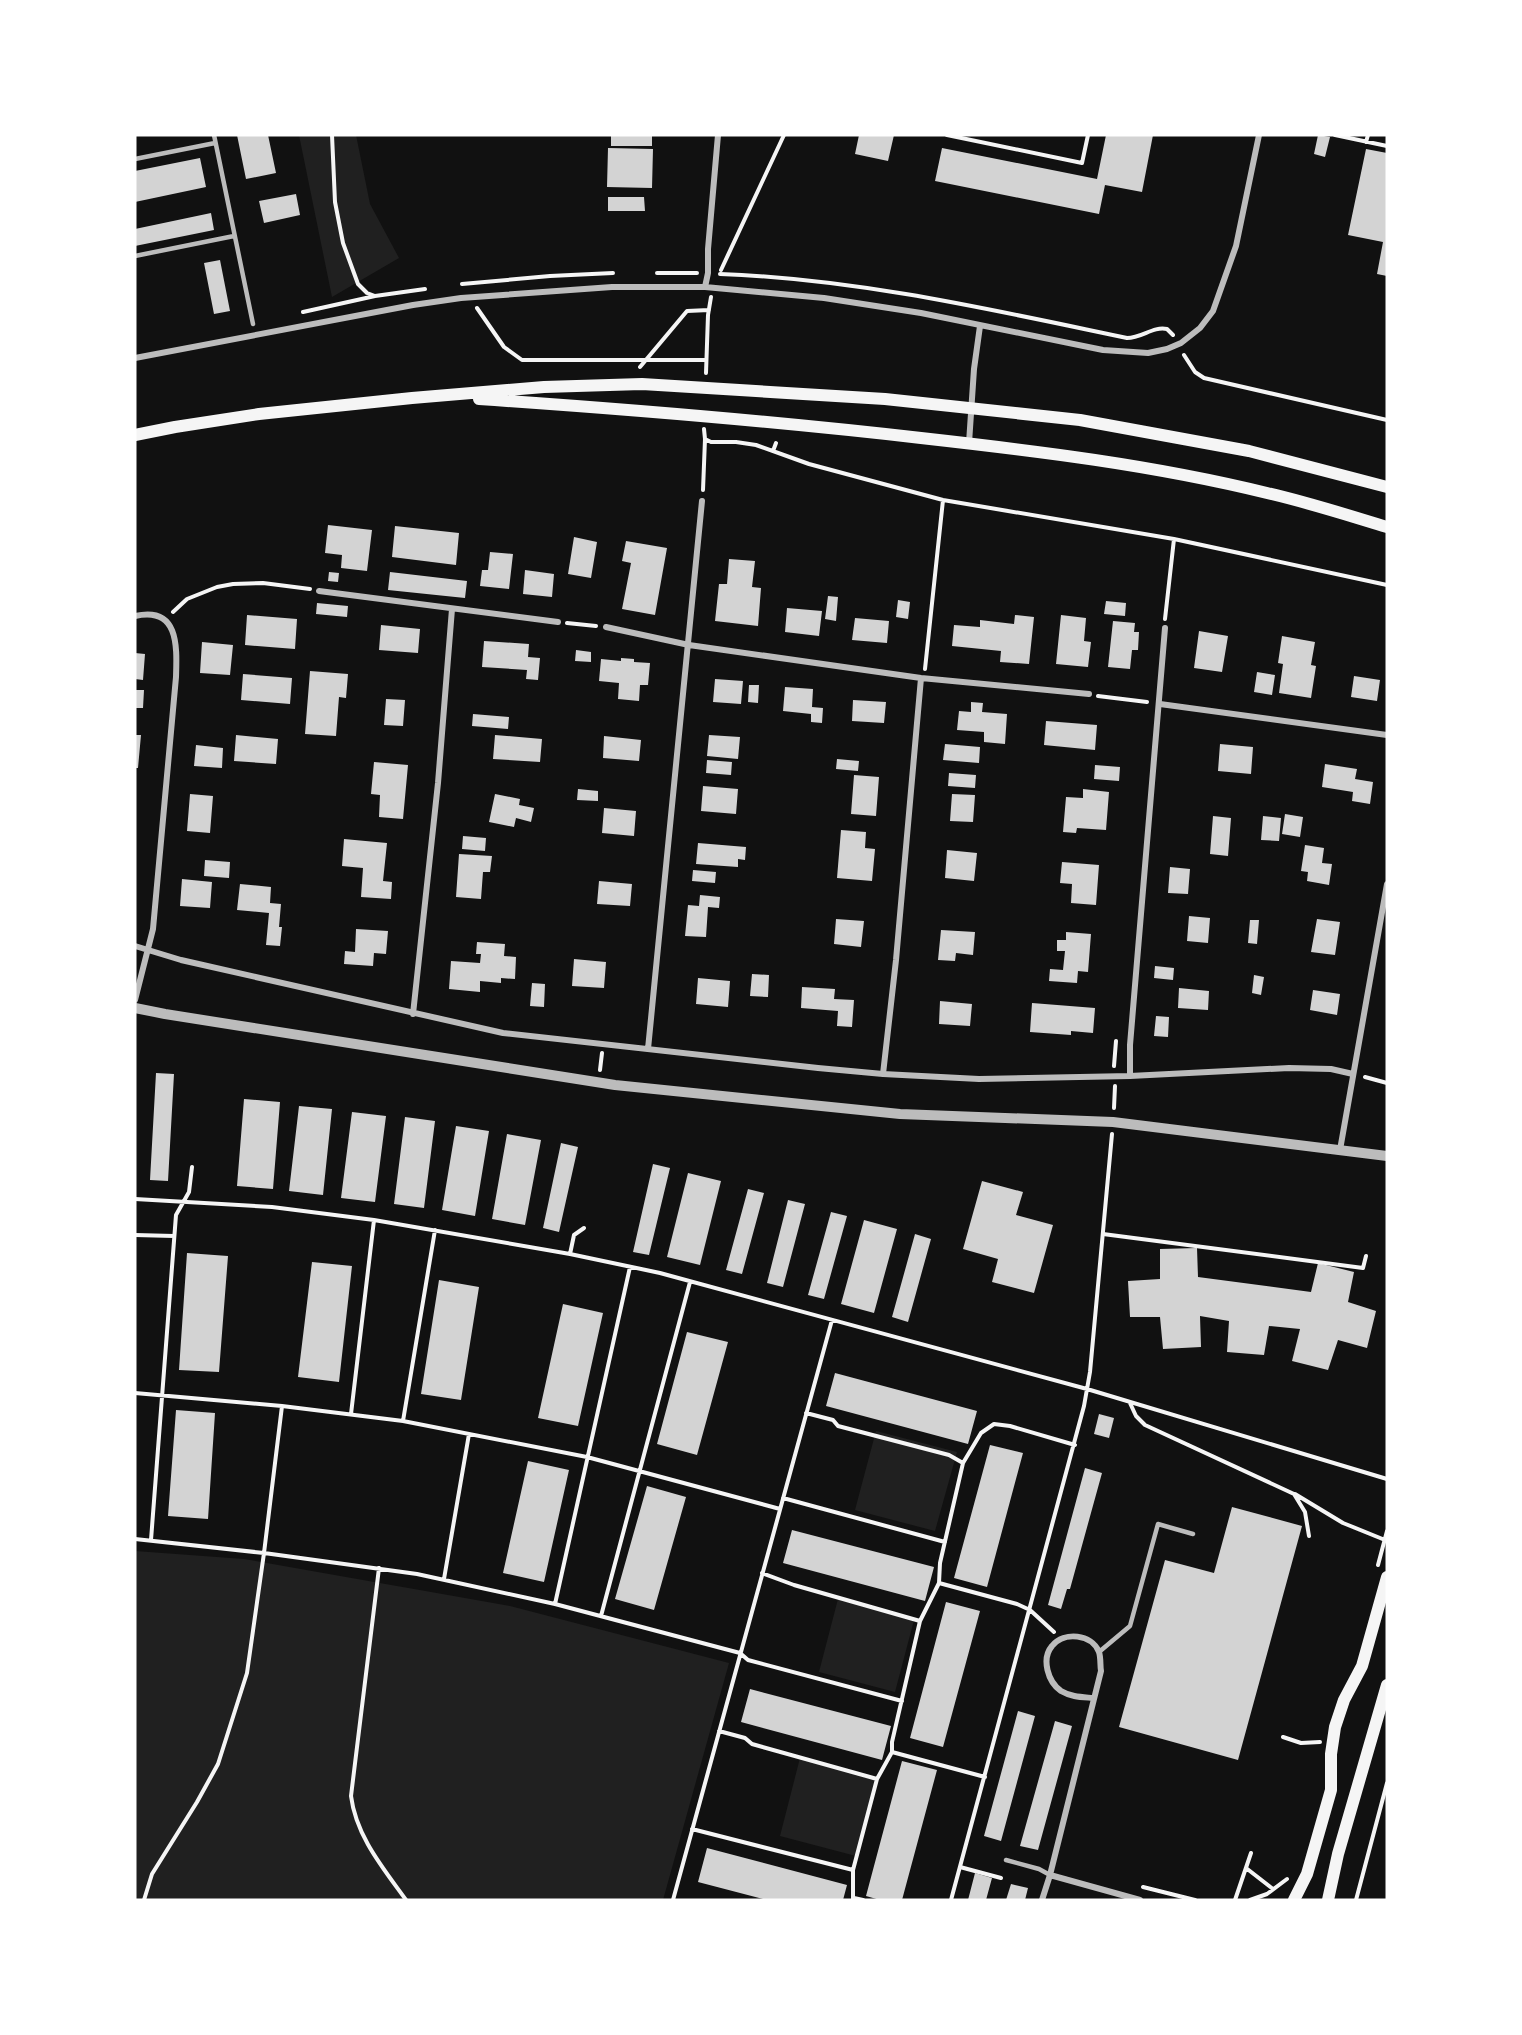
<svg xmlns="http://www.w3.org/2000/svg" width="1522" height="2035" font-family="'Work Sans',sans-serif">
	<rect width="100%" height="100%" fill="#111"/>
	<!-- green -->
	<path fill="#202020" d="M299,135H356L370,204L399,258L332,297Z
		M876,1431L957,1452L935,1531L855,1510Z
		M135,1551L244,1559L510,1606L729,1663L663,1900H135Z
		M838,1599L914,1620L895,1692L819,1672Z
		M800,1758L876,1778L856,1856L780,1836Z"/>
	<!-- building -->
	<path fill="#d3d3d3" d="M237,135H268L276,173L246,179Z
		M611,135H652V146H611Z
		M859,135H894L888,161L855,154Z
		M1106,135H1153L1142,192L1105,185L1099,214L935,181L942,148L1097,179Z
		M1318,135L1330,137L1325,157L1314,154Z
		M608,148L653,149L652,188L607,187Z
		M1366,149L1387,153V276L1377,274L1383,242L1348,235Z
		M200,158L206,187L135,202V171Z
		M296,194L300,215L264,223L259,201Z
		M608,197H644L645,211H608Z
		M211,213L214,230L135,246V229Z
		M220,260L230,311L214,314L204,263Z
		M328,525L372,530L367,571L341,568L342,555L325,553Z
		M395,526L459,533L456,565L392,557Z
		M574,537L597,542L591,578L568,574Z
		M626,541L667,548L655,615L622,609L631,563L622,561Z
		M490,552L513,554L509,589L480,586L482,570H488Z
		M729,559L755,561L752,587L761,588L758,626L715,621L719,584H727Z
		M525,570L554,574L552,597L523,594Z
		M329,572L339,573L338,582L328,581Z
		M390,572L467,581L465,598L388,590Z
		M828,596L838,597L836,621L825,619Z
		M898,600L910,602L908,619L896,617Z
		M1106,601L1126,603L1125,616L1104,614Z
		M317,603L348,606L347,617L316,614Z
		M787,608L822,611L819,636L785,632Z
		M247,615L297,619L295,649L245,645Z
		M1015,615L1034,617L1029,664L1000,662L1001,651L952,646L954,625L980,627V620L1014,624Z
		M1061,615L1086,618L1084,641L1091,642L1088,667L1056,664Z
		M855,618L889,621L887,643L852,640Z
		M1113,621L1135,623L1134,632H1139L1138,650H1132L1130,669L1108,667Z
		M381,625L420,629L418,653L379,650Z
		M1199,631L1228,636L1222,672L1194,668Z
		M1282,636L1315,642L1311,665L1316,666L1311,698L1279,693L1283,664L1278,663Z
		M484,641L529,644L528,657L540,658L538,680L526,679L527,670L482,667Z
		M202,642L233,645L230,675L200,673Z
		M576,650L591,652V662L575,661Z
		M135,653L145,654L143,680L135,679Z
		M621,658L634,659V662L650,663L648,685H640L639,701L618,699L619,683L599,681L601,659L621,661Z
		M310,671L348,674L346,698L339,697L336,736L305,734Z
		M1257,672L1275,675L1272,695L1254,692Z
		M243,674L292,678L290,704L241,700Z
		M1354,676L1380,680L1377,701L1351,697Z
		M715,679L743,681L741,704L713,702Z
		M749,685H759L758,703L748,702Z
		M785,687L813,689L812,707L823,708L822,723L811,722V714L783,711Z
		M135,690H144L143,708H135Z
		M386,699L405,700L403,726L384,725Z
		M853,700L886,702L884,723L852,721Z
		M971,702L983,703L982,712L1007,714L1005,744L984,742V732L957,730L959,711L971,712Z
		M473,714L509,717L508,729L472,726Z
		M1046,721L1097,725L1095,750L1044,745Z
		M135,735H141L138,768H135Z
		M236,735L278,739L276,764L234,761Z
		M495,735L542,739L540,762L493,759Z
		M709,735L740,737L738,759L707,756Z
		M604,736L641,740L639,761L603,758Z
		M945,744L980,747L979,763L943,760Z
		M1220,744L1253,747L1251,774L1218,771Z
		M196,745L223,748L222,768L194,766Z
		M837,759L859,761L858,771L836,769Z
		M707,760L732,762L731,775L706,773Z
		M374,762L408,765L403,819L379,817L380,795L371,794Z
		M1325,764L1357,769L1355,779L1373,782L1370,804L1352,801L1353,792L1322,787Z
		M1095,765L1120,767L1119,781L1094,779Z
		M949,773L976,775L975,788L948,786Z
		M854,775L879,777L876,816L851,814Z
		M703,786L738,789L736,814L701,811Z
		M578,789L598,791V801L577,800Z
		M1083,789L1109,792L1106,830L1077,828L1076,833L1063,832L1066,797L1083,798Z
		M190,794L213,796L210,833L187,831Z
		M495,794L520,799L519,805L534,808L531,822L516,818L514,827L489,822Z
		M952,794L975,795L973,822L950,821Z
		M604,808L636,811L634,836L602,833Z
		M1285,814L1303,817L1300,837L1282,834Z
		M1213,816L1231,818L1228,856L1210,854Z
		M1263,816L1281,818L1279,841L1261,840Z
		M841,830L866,832L865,848L875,849L872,881L837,878Z
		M463,836L486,838L485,851L462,849Z
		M344,839L387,843L383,881L392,882L391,899L361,897L363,868L342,866Z
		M698,843L746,847L745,860L738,859V867L696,864Z
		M1305,845L1324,848L1322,863L1332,864L1329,885L1307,881L1308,872L1301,871Z
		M947,850L977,853L974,881L945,878Z
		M459,854L492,856L490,872H483L481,899L456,897Z
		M205,860L230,862L229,878L204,876Z
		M1062,862L1099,865L1096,905L1071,903L1072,884L1060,883Z
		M1170,867L1190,869L1188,894L1168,893Z
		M693,870L716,872L715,883L692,881Z
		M182,879L212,882L210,908L180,906Z
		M599,881L632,884L630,906L597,904Z
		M240,884L271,887L270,903L281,904L279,927H282L280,946L266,945L269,913L237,910Z
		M700,895L720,897L719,908L708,907L706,937L685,936L688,905L699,906Z
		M1189,916L1210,918L1208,943L1187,941Z
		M836,919L864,921L861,947L834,944Z
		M1317,919L1340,922L1335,955L1311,952Z
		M1250,920H1259L1257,944L1248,943Z
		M356,929L388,931L386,954L374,953L373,966L344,964L345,951L355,952Z
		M941,930L975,932L973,955L956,953L955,961L938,960Z
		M1066,932L1091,934L1088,972L1078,971L1077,983L1049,981L1050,969L1063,970L1065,951H1057V940H1066Z
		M477,942L505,944L504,956L516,957L515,979L501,978V983L480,981V992L449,989L451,961L480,963L481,954H476Z
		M574,959L606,962L604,988L572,986Z
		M1155,966L1174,968L1173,980L1154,978Z
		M752,974L769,975L768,997L750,996Z
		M1254,975L1264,977L1261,995L1252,993Z
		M698,978L730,981L728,1007L696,1004Z
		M532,983L545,984L544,1007L530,1006Z
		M802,987L835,989L834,999L854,1000L852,1027L837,1026L838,1011L801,1008Z
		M1179,988L1209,991L1208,1010L1178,1008Z
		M1313,990L1340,994L1337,1015L1310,1010Z
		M940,1001L972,1004L970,1026L939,1024Z
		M1032,1003L1095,1008L1093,1033L1071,1031V1035L1030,1032Z
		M1156,1016L1169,1017L1168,1037L1154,1036Z
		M156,1073L174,1074L168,1181L150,1180Z
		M244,1099L280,1102L273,1189L237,1186Z
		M299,1106L332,1109L323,1195L289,1191Z
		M352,1112L386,1116L375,1202L341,1198Z
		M405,1117L435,1121L424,1208L394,1204Z
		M456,1126L489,1131L475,1216L442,1210Z
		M507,1134L541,1140L525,1225L492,1219Z
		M561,1143L578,1147L559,1232L543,1228Z
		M653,1164L670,1168L649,1255L633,1252Z
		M688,1173L721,1181L700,1265L667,1257Z
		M982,1181L1023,1192L1016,1215L1053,1225L1034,1293L992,1282L998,1259L963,1249Z
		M748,1189L764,1193L742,1274L726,1270Z
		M788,1200L805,1204L783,1287L767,1283Z
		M831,1212L847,1216L824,1299L808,1295Z
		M864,1220L897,1229L874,1313L841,1304Z
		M915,1234L931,1239L908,1322L892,1317Z
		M1197,1248L1198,1277L1311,1292L1318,1263L1354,1272L1348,1302L1376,1311L1367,1348L1338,1340L1328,1370L1292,1361L1300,1329L1269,1326L1264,1355L1227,1352L1229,1321L1200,1316L1201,1347L1163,1349L1160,1317H1130L1128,1281L1160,1279V1249Z
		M187,1253L228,1256L219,1372L179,1370Z
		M312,1262L352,1266L339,1382L298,1377Z
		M439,1280L479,1287L461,1400L421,1394Z
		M563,1304L603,1313L578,1426L538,1418Z
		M687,1332L728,1342L697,1455L657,1444Z
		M835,1373L977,1411L968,1444L826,1406Z
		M176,1410L215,1413L208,1519L168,1516Z
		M1099,1414L1114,1418L1109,1438L1094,1434Z
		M990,1445L1023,1453L987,1587L954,1578Z
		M528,1461L569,1470L544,1582L503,1573Z
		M1085,1468L1102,1473L1070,1589H1067L1061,1609L1048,1605Z
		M647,1486L686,1497L654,1610L615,1599Z
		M1232,1507L1302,1526L1238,1760L1119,1727L1165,1560L1214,1573Z
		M792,1530L934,1567L925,1601L783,1563Z
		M946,1602L980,1611L943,1747L910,1738Z
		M750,1689L891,1726L882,1760L741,1722Z
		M1018,1711L1035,1716L1001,1841L984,1836Z
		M1055,1721L1072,1726L1038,1850L1020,1846Z
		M902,1761L937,1770L902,1900H880L866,1896Z
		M707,1848L847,1885L843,1900H767L698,1882Z
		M975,1873L992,1878L986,1900H968Z
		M1011,1884L1028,1888L1025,1900H1006Z"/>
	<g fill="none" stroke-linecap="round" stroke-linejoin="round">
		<!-- path -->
		<path stroke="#f5f5f5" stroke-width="4" d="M332,135L335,202L343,243L358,284L367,293L375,296
			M947,135L1082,163L1088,135
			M1335,135L1387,146
			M1366,142L1368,135
			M721,270L784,135
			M657,273H697
			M720,274C858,279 993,310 1127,338C1142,338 1153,326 1167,329L1173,335
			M462,284L550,276L613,273
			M477,308L504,347L522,360H706
			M303,312L375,296L425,289
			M1184,355L1195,372L1204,378L1387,420
			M640,367L687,311L709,310
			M706,373L708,315L711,297
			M705,439L711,442H736L756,445L809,464L943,500L1174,539L1387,585
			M773,451L776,443
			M703,490L705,439L704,429
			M173,612L187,599L217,587L233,584L263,583L310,589
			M1165,619L1174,539
			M567,623L596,626
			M925,669L943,500
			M1098,696L1147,702
			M1114,1066L1116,1041
			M600,1070L602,1053
			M1365,1077L1387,1083
			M1114,1108L1115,1086
			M135,1199L272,1207L374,1220L570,1254L660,1273L1087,1389L1387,1479
			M1103,1234L1363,1268L1366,1256
			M135,1235L174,1236
			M570,1254L574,1235L584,1228
			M135,1393L282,1406L403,1421L587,1457L780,1509
			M1130,1403L1136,1416L1145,1425L1294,1494L1305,1512L1309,1536
			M806,1413L833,1420L838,1426L949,1455L963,1463
			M351,1414L374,1220
			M403,1421L435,1230
			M1295,1494L1343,1523L1385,1540
			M783,1498L945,1542
			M135,1539L264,1553L417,1574L555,1604L740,1653L748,1660L902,1701
			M151,1540L176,1215L189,1192L192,1167
			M1378,1565L1387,1531
			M379,1568L351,1796C356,1836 383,1868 406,1900
			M762,1573L794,1585L920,1621
			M444,1579L469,1434
			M939,1583L1017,1604L1030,1610L1054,1632
			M555,1604L630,1267
			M601,1616L690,1282
			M719,1731L745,1738L752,1744L877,1779
			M1283,1737L1301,1743L1320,1742
			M892,1752L985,1777
			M692,1829L853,1870
			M960,1867L1001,1878
			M1246,1868L1273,1889
			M1143,1887L1195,1900
			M854,1898L863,1900
			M144,1900L152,1874L197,1802L218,1764L247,1673L264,1553L282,1406
			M673,1900L832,1320
			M853,1900V1870L877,1779L892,1752V1742L920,1621L939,1583L940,1563L963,1463L981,1433L994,1424L1010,1426L1075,1445
			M951,1900L1084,1406L1090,1372L1112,1134
			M1235,1900L1251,1853
			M1250,1900L1267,1894L1287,1879
			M1356,1900L1387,1783"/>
		<!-- service -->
		<path stroke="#bcbcbc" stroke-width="4.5" d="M214,135L253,324
			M135,159L215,143
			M135,256L234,236
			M1099,1652L1130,1626L1158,1524L1193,1534
			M1006,1860L1039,1869L1050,1875"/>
		<!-- minor -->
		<path stroke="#bcbcbc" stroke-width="6" d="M705,287L708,273V249L718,135
			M135,358L413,305L461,298L612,287H705L824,298L921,313L1103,350L1148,353L1167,349L1181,343L1200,328L1213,311L1236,246L1259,135
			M969,443L974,369L980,326
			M319,591L558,622
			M135,616C179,606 177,646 176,677L153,929L135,1000
			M606,627L689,645L921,678L1089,694
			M1160,704L1387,735
			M135,946L181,960L503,1033L818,1068L883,1074L979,1079L1130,1076L1289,1068L1331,1069L1353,1074
			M413,1014L438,783L452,609
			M648,1049L702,501
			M883,1074L896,960L921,678
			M1130,1076V1045L1165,628
			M1340,1150L1387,884
			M1050,1875L1140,1900
			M1042,1900L1050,1875L1101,1671C1100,1666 1101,1658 1099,1652C1092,1634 1064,1631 1052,1646C1041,1659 1048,1682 1061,1691C1071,1697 1082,1697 1093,1698"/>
		<!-- tertiary -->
		<path stroke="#bcbcbc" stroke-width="10" d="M135,1008L165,1014L615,1085L900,1114L1113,1122L1387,1156"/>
		<!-- secondary -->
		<path stroke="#f5f5f5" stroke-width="12" d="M479,399C626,409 773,421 921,438C1037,451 1153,465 1267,493C1307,502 1347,515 1387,527
			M135,435L175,427L259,414L412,398L544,387L642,384L885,399L1080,420L1249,451L1387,487
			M1294,1900L1307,1874L1331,1790V1754L1335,1727L1344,1700L1362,1666L1387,1577
			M1328,1900L1338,1854L1387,1685"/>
	</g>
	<!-- border -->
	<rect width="1522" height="2035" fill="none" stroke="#ffffff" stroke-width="273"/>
</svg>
